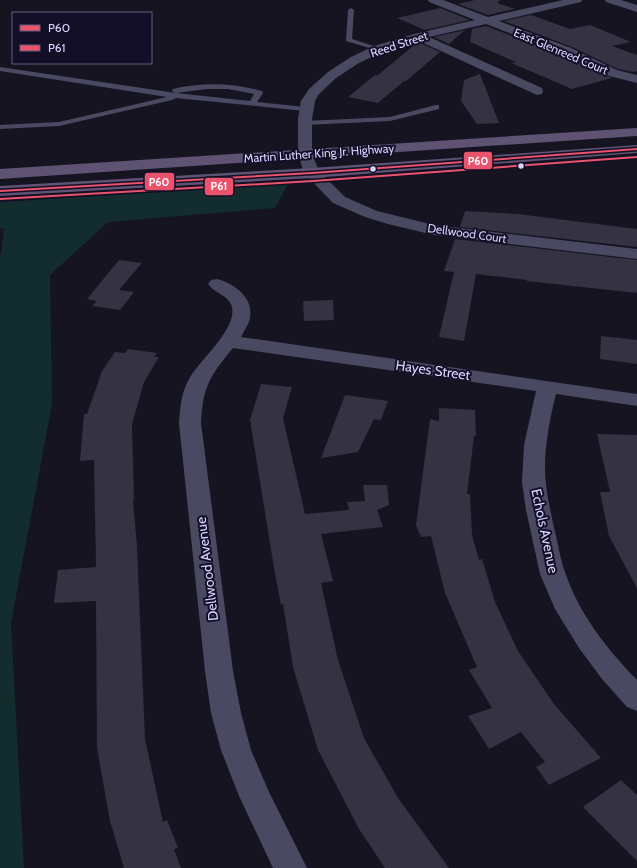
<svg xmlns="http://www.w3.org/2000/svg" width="637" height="868" font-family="Cabin,sans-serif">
	<rect width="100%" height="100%" fill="#161421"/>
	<!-- green -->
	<path fill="#132c2d" d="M288,184L275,208L108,222L50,275L52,404L11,623L24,868H0V255L1,254L4,229L0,228V202Z"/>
	<!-- building -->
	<path fill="#343243" d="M475,0H500L497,3L515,9L488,15L458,4Z
		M440,8L470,20L425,30L397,18Z
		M531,15L570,29L590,25L631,42L612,46L637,55V71L633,72L618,69L572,47L504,21Z
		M486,26L562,55L612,78L572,89L511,63L516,62L470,42L472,29Z
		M465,30L449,44L434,37Z
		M418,42L440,52L406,81H404L378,103L348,97L375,75H378Z
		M480,74L499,123L477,124L461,101L464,80Z
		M465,211L518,214L637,229V247L460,227Z
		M455,239L637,260V293L527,281V280L476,274L464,341L439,337L454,272L444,271Z
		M119,260L142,263L119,290L134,292L120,310L92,306L97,301L87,299Z
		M333,300L334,320L304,321L303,301Z
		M601,336L637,340V364L600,359Z
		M128,349L157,353L154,357H159L144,382L132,424L134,500H133L137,547L145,739L163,822L167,820L178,848L174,849L181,868H124L110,821L97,748L96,601L54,603L58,570L96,567L94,460L80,461L84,414H87L102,371L115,352L125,353Z
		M261,384L292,387L283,418L305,514L349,510L347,502L365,501L363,485H387L389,505L377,510L383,527L321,534L333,581L321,583L338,660L364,738L398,798L449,868H385L359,829L318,750L293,667L283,604L281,605L274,568L250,420Z
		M345,395L388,401L381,420L374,419L358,452L321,458Z
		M439,408L475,410L476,436H474L467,494H470L472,535L479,560L482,559L495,602L518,651L554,704L601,758L549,785L536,767L545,762L521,732L489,749L468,716L492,708L469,670L477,667L445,593L431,536L421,537L416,525L430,419L439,421Z
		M597,434L637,435V588L609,536L600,492H610Z
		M621,780L637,795V861L583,807Z"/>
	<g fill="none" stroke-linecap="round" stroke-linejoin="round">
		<!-- service -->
		<path fill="#4a4962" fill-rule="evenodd" d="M351,8L354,10L352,39L380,48V50H376L346,41L348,10Z
			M0,67L176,93L172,91L173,89C203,82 233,83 262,91L263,93L257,102L305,107L309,109L305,111L176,98L172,100L59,126L0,129V125L59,122L167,97L0,71ZM207,89H228L254,94L250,101L176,93Z
			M436,105H439V109L390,121L305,125L301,123L305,121L390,117Z"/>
		<!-- minor -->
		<path fill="#4a4962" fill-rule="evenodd" d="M428,0H443L488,17L563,0H582L581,2L499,21L571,48L617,70L637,75V83L609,76L563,54L486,24L429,37L542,88L543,91L542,94L537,95L417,40L382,52L359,63L336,78L319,94L315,101L312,119V154L319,171L345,197L377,211L434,225L637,249V259L434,235L388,224L365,217L333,203L304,173L298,154V119L301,101L309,89L328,72L351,57L374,46L414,34L475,20L429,2Z
			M605,0H621L637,5V12L606,2Z
			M217,279C234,283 254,298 250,318C249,324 244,331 241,337L637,394V406L556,394C550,418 545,443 545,468C545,489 550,508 554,528C558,543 560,558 565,572C579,614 607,649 637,680V711L627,707L602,679L579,648L555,609L540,574L526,510L522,482L524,445L536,391L233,348C210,376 203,386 201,423L233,671L241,713L251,750L269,792L307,868H273L239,796L221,750L211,713L205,671L179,423C180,409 181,394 188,381C198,361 237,330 232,307C229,295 214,293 208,284L211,280Z"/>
		<!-- primary -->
		<path fill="#5e5373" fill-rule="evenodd" d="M637,128V136L0,179V169Z
			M637,145V153L312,178L0,196V186L312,168Z"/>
		<!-- bus-1 casing -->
		<g stroke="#130f26" stroke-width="3">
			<path id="bus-1" d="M637,148V150L312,174L0,192V190L312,172Z"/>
		</g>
		<!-- bus-2 casing -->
		<g stroke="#130f26" stroke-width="3">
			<path id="bus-2" d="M637,156V158L313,182L0,200V198L313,180Z"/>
		</g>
		<!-- bus-1 -->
		<use href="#bus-1" fill="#e9536b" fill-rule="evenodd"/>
		<!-- bus-2 -->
		<use href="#bus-2" fill="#e9536b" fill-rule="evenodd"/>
	</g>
	<!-- markers -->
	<g fill="#d9d4ff" stroke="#130f26" stroke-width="1.5">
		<circle cx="521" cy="166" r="3.5"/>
		<circle cx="373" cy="169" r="3.5"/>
	</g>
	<g text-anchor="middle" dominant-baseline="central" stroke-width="4" stroke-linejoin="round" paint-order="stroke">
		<!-- far-street labels -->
		<g font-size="12" fill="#d9d4ff" stroke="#130f26">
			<text transform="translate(399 44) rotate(-18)">Reed Street</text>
			<text transform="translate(561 51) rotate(23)">East Glenreed Court</text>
			<text transform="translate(319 153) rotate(-4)">Martin Luther King Jr. Highway</text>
			<text transform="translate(467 233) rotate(8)">Dellwood Court</text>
		</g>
		<!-- street labels -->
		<g font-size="14" fill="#d9d4ff" stroke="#130f26">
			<text transform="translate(433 370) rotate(8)">Hayes Street</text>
			<text transform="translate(545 531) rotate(78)">Echols Avenue</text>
			<text transform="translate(207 569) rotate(-97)">Dellwood Avenue</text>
		</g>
	</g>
	<g stroke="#130f26" stroke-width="1.5">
		<rect x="463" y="151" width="30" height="19" rx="4" fill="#e9536b"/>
		<rect x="144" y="172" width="31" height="19" rx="4" fill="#e9536b"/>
		<rect x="204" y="177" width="30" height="19" rx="4" fill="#e9536b"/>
	</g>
	<g font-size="11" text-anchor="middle" font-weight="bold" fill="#fff">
		<text x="478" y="165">P60</text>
		<text x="159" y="186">P60</text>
		<text x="219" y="190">P61</text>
	</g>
	<!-- legend -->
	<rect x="12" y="12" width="140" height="52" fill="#130f26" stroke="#625e7d"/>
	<rect x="20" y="25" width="20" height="6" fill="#e9536b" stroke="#625e7d"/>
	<text x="48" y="32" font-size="12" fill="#d9d4ff">P60</text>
	<rect x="20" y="45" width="20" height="6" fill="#e9536b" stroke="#625e7d"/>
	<text x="48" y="52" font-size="12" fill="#d9d4ff">P61</text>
</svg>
